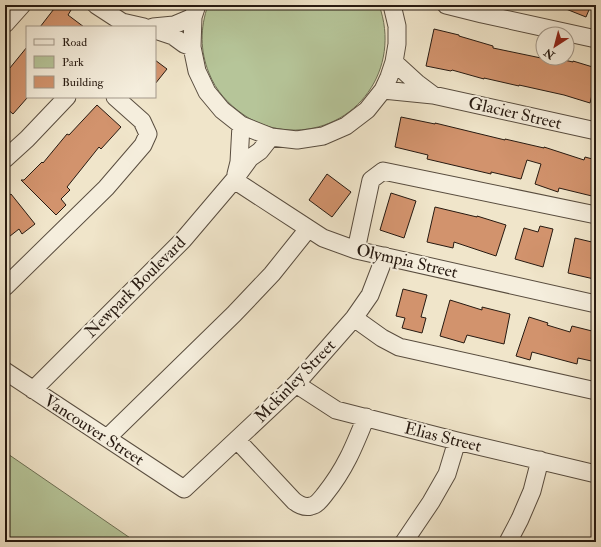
<svg xmlns="http://www.w3.org/2000/svg" width="601" height="547" font-family="'IM FELL Double Pica',serif">
	<rect width="100%" height="100%" fill="#f0e5ca"/>
	<filter id="stains"><feTurbulence type="fractalNoise" baseFrequency=".005" numOctaves="4"/><feColorMatrix values="0 0 0 0 .2 0 0 0 0 .09 0 0 0 0 .02 0 0 0 .5 -.17"/></filter>
	<radialGradient id="worn" r=".72"><stop offset=".6" stop-color="#630" stop-opacity="0"/><stop offset="1" stop-color="#630" stop-opacity=".3"/></radialGradient>
	<!-- green -->
	<path fill="#b6c599" stroke="#6e7055" d="M208,5H379C402,68 357,133 289,130C273,129 257,124 244,115C228,104 216,91 209,73C200,51 200,28 208,5Z
		M5,452L136,542H5Z"/>
	<!-- building -->
	<path fill="#d2936d" stroke="#271a11" d="M57,5H64L71,10L68,15L84,27H40Z
		M556,5H591L586,17Z
		M434,29L459,35V36L493,46V48L541,58H555L573,62V61L596,68V79L590,103L564,95L519,85V86L484,78V79L452,70L451,71L426,66Z
		M27,47V98L13,114L5,107V74Z
		M155,60L167,69L155,84Z
		M97,105L121,127L101,149L99,147L67,187L70,190L61,199L66,205L56,215L21,180H24L42,162L43,163L67,134L69,135Z
		M401,117L435,124V123L505,140V139L544,148V147L584,160L585,157L596,160V197L559,188L558,192L535,184L541,164L527,160L521,179L491,172V174L427,159L428,155L395,147Z
		M327,174L351,192L332,217L309,200Z
		M391,193L416,201L404,238L380,230Z
		M11,194L35,224L22,234L19,229L5,240V199Z
		M435,207L477,217V216L506,225L496,256L454,242L453,248L427,242Z
		M540,226L553,229L543,267L515,259L524,228L538,232Z
		M575,238L596,243V267L594,279L568,273Z
		M403,289L427,295L421,317L426,318L422,333L402,328L405,318L396,316Z
		M450,300L482,310V307L510,314L504,344L467,335L464,343L440,336Z
		M529,317L548,323L547,325L570,332L572,326L596,332V362L578,358L577,364L532,352L530,360L516,356Z"/>
	<g fill="none" stroke-linecap="round" stroke-linejoin="round">
		<!-- minor casing -->
		<g stroke="#594d3f" stroke-width="19">
			<path id="minor" d="M96,5L122,22L144,27
				M197,5L193,17L192,47L197,71L207,92L222,110L241,125L271,137L297,140L323,136L346,126L367,110L383,90L389,77L394,62L397,44V26L392,5
				M446,5L482,14L596,39
				M5,24L22,5
				M153,27L174,25L193,17
				M155,30L173,36L184,44L192,47
				M394,62L417,83L433,95
				M383,90L433,95L596,131
				M5,159L27,139L67,97
				M236,174L239,162L241,125
				M234,180L323,238L356,250L596,304
				M356,250L371,180L383,171L596,215
				M5,287L106,188L143,145L148,134L142,121L115,97
				M354,318L382,338L399,347L596,391
				M5,371L184,489L296,384L354,318L370,295L385,256
				M296,384L336,410L457,441L596,474
				M33,390L183,240L234,180L250,158L260,151L271,137
				M107,438L234,314L272,274L308,229
				M237,440L294,501C299,505 304,508 311,506C317,505 321,499 325,494C345,469 354,447 366,417
				M404,542L431,502L447,474L457,441
				M508,542L520,519L532,491L540,460"/>
		</g>
		<!-- minor -->
		<use href="#minor" stroke="#f5eedd" stroke-width="17"/>
	</g>
	<g text-anchor="middle" dominant-baseline="central" stroke-width="4" stroke-linejoin="round" paint-order="stroke">
		<!-- street labels -->
		<g font-size="17" fill="#271a11" stroke="#f5eedd">
			<text transform="translate(515 113) rotate(13)">Glacier Street</text>
			<text transform="translate(407 261) rotate(13)">Olympia Street</text>
			<text transform="translate(135 287) rotate(-45)">Newpark Boulevard</text>
			<text transform="translate(295 381) rotate(-46)">Mckinley Street</text>
			<text transform="translate(94 430) rotate(33)">Vancouver Street</text>
			<text transform="translate(443 437) rotate(14)">Elias Street</text>
		</g>
	</g>
	<!-- margin -->
	<rect width="601" height="547" fill="none" stroke="#f0e5ca" stroke-width="20"/>
	<rect x="6" y="6" width="589" height="535" fill="none" stroke="#271a11" stroke-width="2"/>
	<rect x="10" y="10" width="581" height="527" fill="none" stroke="#271a11"/>
	<!-- legend -->
	<rect x="26" y="26" width="130" height="72" fill="#f5eedd" stroke="#a3998b"/>
	<rect x="34" y="39" width="20" height="6" fill="#f5eedd" stroke="#a3998b"/>
	<text x="62" y="46" font-size="12" fill="#271a11">Road</text>
	<rect x="34" y="56" width="20" height="12" fill="#b6c599" stroke="#a3998b"/>
	<text x="62" y="66" font-size="12" fill="#271a11">Park</text>
	<rect x="34" y="76" width="20" height="12" fill="#d2936d" stroke="#a3998b"/>
	<text x="62" y="86" font-size="12" fill="#271a11">Building</text>
	<!-- north arrow -->
	<g transform="translate(555 46) rotate(216)"><circle r="19" fill="#f5eedd" stroke="#a3998b"/>
	<path d="M0-3L7 15L0 10L-7 15Z" fill="#8f2418"/>
	<text y="-6" font-size="11" font-weight="bold" text-anchor="middle" fill="#271a11">N</text>
	</g>
	<rect width="100%" height="100%" filter="url(#stains)"/>
	<rect width="100%" height="100%" fill="url(#worn)"/>
</svg>
